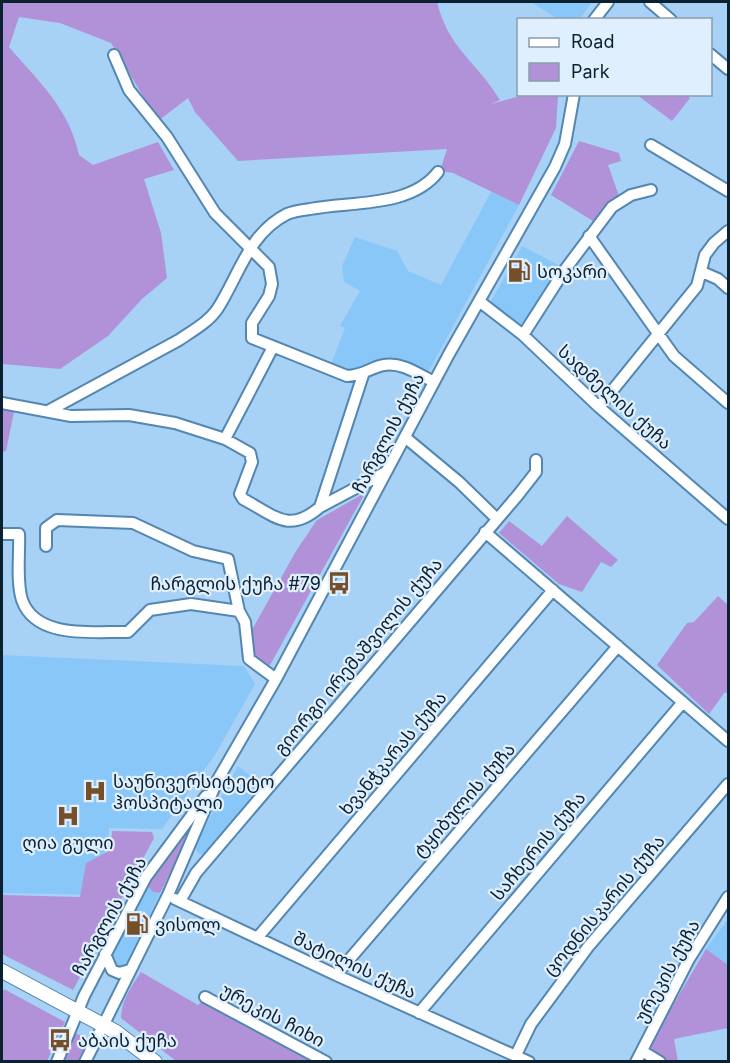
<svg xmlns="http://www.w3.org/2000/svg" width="730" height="1063" font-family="Inter,'Noto Sans Georgian',sans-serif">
	<rect width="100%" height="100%" fill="#a7d1f5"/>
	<!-- built -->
	<path fill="#8ac7f9" d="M531,2H592L579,20L558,19Z
		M491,192L519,205L426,376L390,358L364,371L347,374L330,367L345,328L340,326L360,291L344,282L342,266L355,237L397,251L408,271L441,285Z
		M522,246L562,267L526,323L516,326L486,310Z
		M2,655L244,666L255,684L215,755L162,829L109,828L106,895L2,893Z
		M238,766L265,787L211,855L199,854L194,847Z
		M149,882L153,892L160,893L125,967L120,969L111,965L109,961Z
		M728,919V965L706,949Z"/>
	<!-- green -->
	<path fill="#b192d8" d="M2,2H437C448,48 477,62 500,100L491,104L524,95H558L556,128L519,205L453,173L440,171L447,149L238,161L195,112L188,98L158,121L111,43L60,23L19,17L9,47C39,82 69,108 79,155L93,165L158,142L174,170L144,179L161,233L167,278L142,299L108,336L60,369L2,364Z
		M637,95H687L690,98L672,121Z
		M579,141L619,153L621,161L608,165L619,196L609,202L593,221L551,195Z
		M2,405L15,407L6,451L2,452Z
		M365,493L269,667L254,657L248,637L296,551L317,520Z
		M567,516L618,560L611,567L601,562L582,592L559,584L499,533L509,521L542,546Z
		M718,596L728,605V694L725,692L709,714L657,665L687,623L694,622Z
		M205,804L160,893L153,892L148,886L149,882Z
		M112,831L152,832L154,838L73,990L2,954V895L80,897L86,863L111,850Z
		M706,949L728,965V1028L674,1039L678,1061H667L646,1051Z
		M141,972L198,1005L203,1000L314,1061H176L121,1018C121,1000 132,986 141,972Z
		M4,989L65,1022L47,1061H2V994Z
		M75,1033L89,1039L78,1061L62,1062Z"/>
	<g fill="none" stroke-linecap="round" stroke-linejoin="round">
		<!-- minor casing -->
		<g stroke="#5387b1" stroke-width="14">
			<path id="minor" d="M650,2L671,20
				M594,20L608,2
				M710,54L728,69
				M114,55L129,90L167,137L215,213L269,267L272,284L269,296L252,323V338L347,376C365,375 371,367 384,365C402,362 418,374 434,382
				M651,145L728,191
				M589,236L674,356L728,403
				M702,272L718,279L728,288
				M479,301L523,335L599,407L728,519
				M523,335L564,271L612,207L631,195L651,190
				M2,403L71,416L129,415L175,423L225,439L250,453L252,462L240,494L243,499C275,516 289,534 320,507L363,375
				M599,407L697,286L705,255L714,243L728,231
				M50,410L179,340C192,331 209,322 218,308C239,275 249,233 287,214C294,211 303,210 310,209C351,201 410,208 438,172
				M406,438L459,482L497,519
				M225,439L273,347
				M320,507L386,472
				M485,532L728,741
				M2,534H19C20,554 16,581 22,600C36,640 95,631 128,632L150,610L191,604L239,611L245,622L249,659L276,679
				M46,546V528L57,520L133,523L193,551L228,559L239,611
				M175,899L336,975L529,1062
				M180,901L196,873L518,495L536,472V460
				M258,937L553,590
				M105,954L112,970L119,973L130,970
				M336,975L618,646
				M205,997L326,1062
				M419,1013L683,702
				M642,1051L660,1062
				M516,1055L531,1024L588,947L728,784
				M57,1062L84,996L146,877L206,796
				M85,1062L168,895L217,781L276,679L449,354L555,167L565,144L574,94
				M636,1062L689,959L728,897"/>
		</g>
		<!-- major casing -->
		<g stroke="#5387b1" stroke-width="16">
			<path id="major" d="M2,971L116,1032L155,1062"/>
		</g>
		<!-- minor -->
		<use href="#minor" stroke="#fff" stroke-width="10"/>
		<!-- major -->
		<use href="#major" stroke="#fff" stroke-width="14"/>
	</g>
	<!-- icons -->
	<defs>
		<g id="fuel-bare" transform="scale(1.8)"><path d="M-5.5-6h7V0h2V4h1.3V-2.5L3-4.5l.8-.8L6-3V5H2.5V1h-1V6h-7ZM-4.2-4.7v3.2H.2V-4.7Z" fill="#744f2a" stroke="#dfeffd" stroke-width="2.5" paint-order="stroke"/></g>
		<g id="bus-bare" transform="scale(1.8)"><path d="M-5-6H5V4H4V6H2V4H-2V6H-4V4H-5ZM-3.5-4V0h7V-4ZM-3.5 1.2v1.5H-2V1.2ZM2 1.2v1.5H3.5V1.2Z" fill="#744f2a" stroke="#dfeffd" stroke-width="2.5" paint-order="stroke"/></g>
		<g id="hospital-bare" transform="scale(1.8)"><path d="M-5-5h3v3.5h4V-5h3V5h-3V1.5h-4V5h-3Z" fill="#744f2a" stroke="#dfeffd" stroke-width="2.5" paint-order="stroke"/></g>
	</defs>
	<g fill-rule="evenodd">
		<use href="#fuel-bare" x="519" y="271"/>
		<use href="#bus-bare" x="339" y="583"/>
		<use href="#hospital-bare" x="95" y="791"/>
		<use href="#hospital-bare" x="68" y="816"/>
		<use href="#fuel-bare" x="137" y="924"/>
		<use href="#bus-bare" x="60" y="1040"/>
	</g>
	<g text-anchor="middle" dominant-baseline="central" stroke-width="4.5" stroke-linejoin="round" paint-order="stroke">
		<!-- poi labels -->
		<g font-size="18" fill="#0b2132" stroke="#dfeffd" text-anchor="start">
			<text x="537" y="271">სოკარი</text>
			<text x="321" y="583" text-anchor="end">ჩარგლის ქუჩა #79</text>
			<text x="113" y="781">საუნივერსიტეტო<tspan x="113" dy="21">ჰოსპიტალი</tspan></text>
			<text x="68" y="842" text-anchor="middle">ღია გული</text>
			<text x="155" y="924">ვისოლ</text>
			<text x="78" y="1040">აბაის ქუჩა</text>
		</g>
		<!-- street labels -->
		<g font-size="18" fill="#0b2132" stroke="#dfeffd">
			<text transform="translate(615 397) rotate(42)">სადმელის ქუჩა</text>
			<text transform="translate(388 433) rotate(-62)">ჩარგლის ქუჩა</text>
			<text transform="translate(358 656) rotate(-50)">გიორგი ირემაშვილის ქუჩა</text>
			<text transform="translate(393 753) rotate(-50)">ხვანჭკარას ქუჩა</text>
			<text transform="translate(464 800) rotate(-49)">ტყიბულის ქუჩა</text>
			<text transform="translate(538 846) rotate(-50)">საჩხერის ქუჩა</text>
			<text transform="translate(604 905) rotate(-50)">ცოდნისკარის ქუჩა</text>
			<text transform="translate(109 916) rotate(-61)">ჩარგლის ქუჩა</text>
			<text transform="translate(355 965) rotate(25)">შატილის ქუჩა</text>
			<text transform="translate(667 971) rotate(-61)">ურეკის ქუჩა</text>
			<text transform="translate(273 1015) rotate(28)">ურეკის ჩიხი</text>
		</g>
	</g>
	<!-- border -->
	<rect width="730" height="1063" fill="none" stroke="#0b2132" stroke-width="6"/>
	<!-- legend -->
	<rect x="517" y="18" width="195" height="78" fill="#dfeffd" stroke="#8a9dac" stroke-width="1.5"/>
	<rect x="529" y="38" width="30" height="9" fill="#ffffff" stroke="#8a9dac" stroke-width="1.5"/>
	<text x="571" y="48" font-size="18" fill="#0b2132">Road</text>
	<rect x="529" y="63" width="30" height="18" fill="#b192d8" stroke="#8a9dac" stroke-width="1.5"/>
	<text x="571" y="78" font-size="18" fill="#0b2132">Park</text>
</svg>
